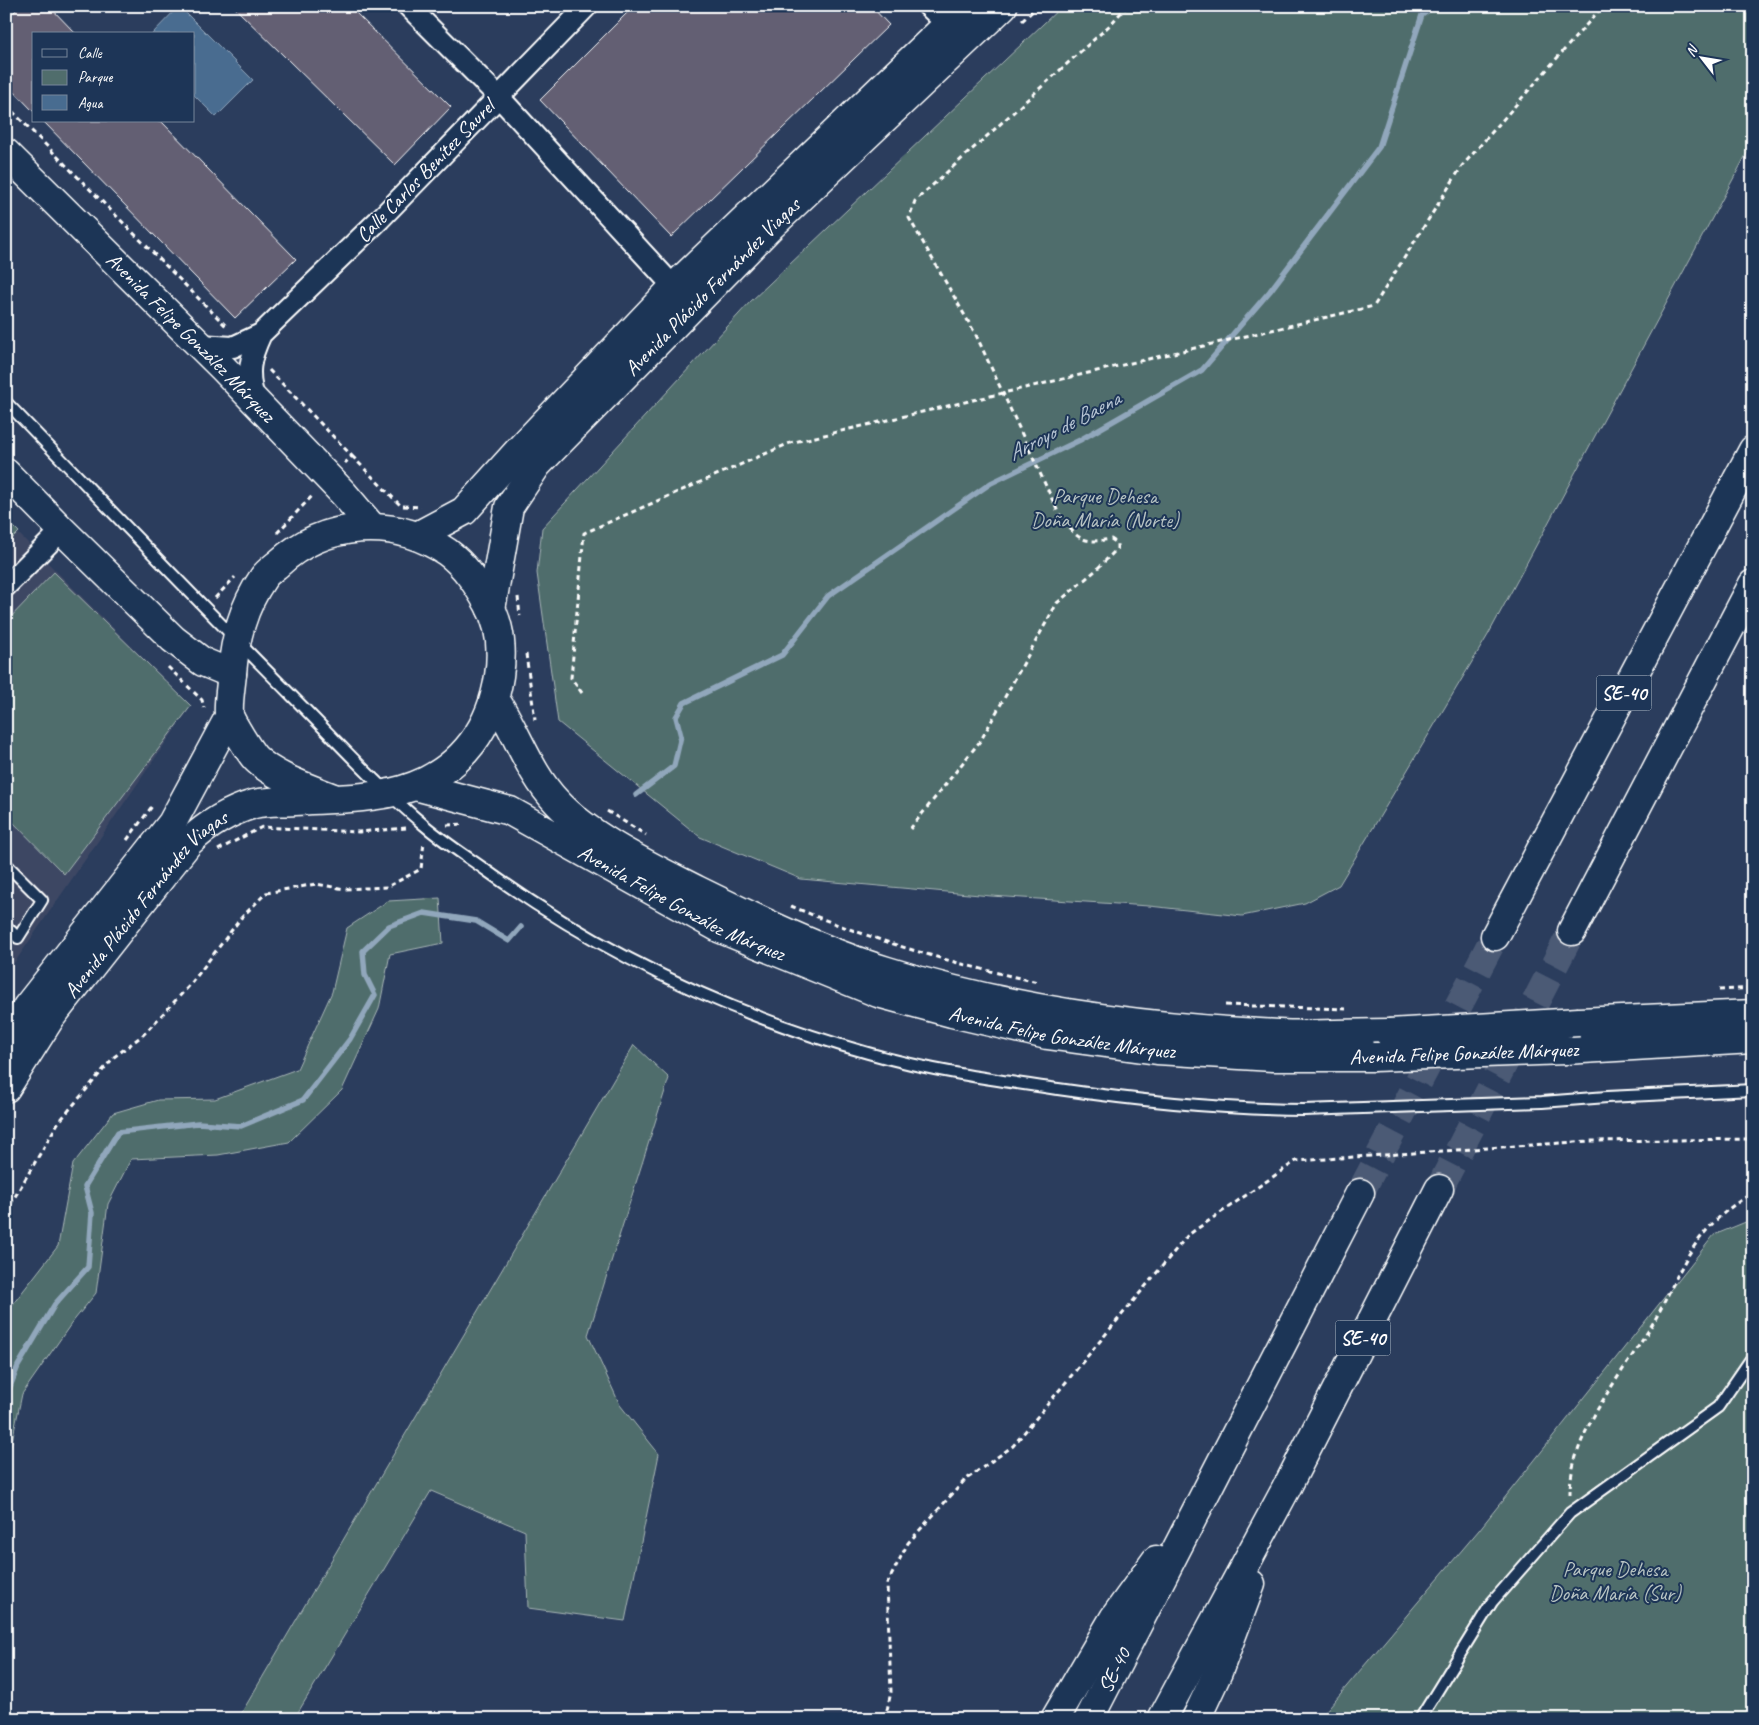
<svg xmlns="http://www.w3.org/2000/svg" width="1759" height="1725" font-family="Caveat,sans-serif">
	<rect width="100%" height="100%" fill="#2b3d5d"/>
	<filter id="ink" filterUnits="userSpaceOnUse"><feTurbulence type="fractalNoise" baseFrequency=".02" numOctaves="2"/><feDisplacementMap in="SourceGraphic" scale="10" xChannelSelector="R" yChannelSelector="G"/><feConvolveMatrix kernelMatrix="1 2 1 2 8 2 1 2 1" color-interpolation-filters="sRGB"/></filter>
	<g filter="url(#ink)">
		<!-- built -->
		<path fill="#3c4764" d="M6,521L191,706L6,975Z"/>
		<!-- green -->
		<path fill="#506d6c" stroke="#a8b6b6" d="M1062,6H1753V142L1488,635L1339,885L1305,903L1242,916L1149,906L991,896L801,879L700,837L558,722L537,573L542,528L750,302Z
			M6,519L19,532L6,545Z
			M54,572L191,706L64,874L6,815V622Z
			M440,898L443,943L390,954L379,1009L342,1090L289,1142L218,1155L131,1159L108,1204L96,1293L71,1324L22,1394L6,1469V1313L58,1246L73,1164L113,1113L158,1100L215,1099L297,1069L332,992L347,928L388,901Z
			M634,1045L669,1078L588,1335L620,1405L659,1454L625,1621L528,1608L525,1531L431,1491L294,1719H238Z
			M1753,1219V1719H1319L1479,1530L1714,1235Z"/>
		<!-- water -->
		<path fill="#486c90" stroke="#91a7bc" d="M179,6L253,80L216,117L194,95V34H152Z"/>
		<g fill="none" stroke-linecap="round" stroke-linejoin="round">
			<!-- stream -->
			<path stroke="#91a7bc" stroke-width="5.5" d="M636,795L674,766L681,736L676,717L684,703L782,655L828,596L991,483L1080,440L1202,370L1270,291L1379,147L1422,15L1434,6
				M6,1397L18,1366L55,1304L88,1267L92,1213L85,1186L118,1132L198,1123L241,1126L303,1100L350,1039L375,995L365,975L363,951L389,926L424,913L476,921L509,941L521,927"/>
		</g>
		<!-- building -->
		<path fill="#635e73" stroke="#fff" d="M20,6H49L76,34H34V112L6,83V20Z
			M233,6H349L451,107L395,165Z
			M634,6H871L889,25L671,237L540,100Z
			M43,121H161L296,259L235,318Z"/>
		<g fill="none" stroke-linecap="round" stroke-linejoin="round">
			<!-- highway-tunnel -->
			<path stroke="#4b5a75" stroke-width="28" stroke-dasharray="28 14" stroke-linecap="butt" d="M1439,1189L1572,931
				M1360,1193L1495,936"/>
			<!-- lane casing -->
			<g stroke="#fff" stroke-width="14">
				<path id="lane" d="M6,402C101,500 195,599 292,696C335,739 377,786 424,825C444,842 466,856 487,871C604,955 729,1014 868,1053C930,1071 995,1080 1058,1089C1140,1101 1221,1109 1304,1110
					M6,864L42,900L18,938L6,926
					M1607,1097L1753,1090
					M1420,1719L1492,1602L1570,1513L1718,1407L1753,1356"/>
			</g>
			<!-- street casing -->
			<g stroke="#fff" stroke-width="24">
				<path id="street" d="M408,6L498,96L674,287
					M928,6L948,25
					M200,345L233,347L261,334L380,219L587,6
					M254,399C247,372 249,360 261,334
					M6,586L62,530"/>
			</g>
			<!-- secondary casing -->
			<g stroke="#fff" stroke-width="31">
				<g id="secondary">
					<path id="s1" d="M6,153L224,369L344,494L372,527"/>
					<path d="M6,473L62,530L173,639L203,662L232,674"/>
					<path d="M417,536L464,511L520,449L674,287L967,6"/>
					<path id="s2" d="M491,609L509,507L537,465L772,225L1003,6"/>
					<path d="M495,699C517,732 529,773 557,802C590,838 654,868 697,890C756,919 824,952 887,971C1013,1011 1146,1028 1278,1034C1315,1036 1352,1033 1389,1033"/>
					<path id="s3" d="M419,787L510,811L721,929L878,993L952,1013L1047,1035L1157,1050L1273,1057H1373"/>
					<path d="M1579,1022L1753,1014"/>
					<path d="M6,1040L27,1007L172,823L229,717"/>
					<path d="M1565,1050L1753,1039"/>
					<path id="s4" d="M6,1088L51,1017L189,842C207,825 230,811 254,804C267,801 282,802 295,801C361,797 427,802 472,743C499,707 512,645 488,603C477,584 465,565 447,552C394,516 324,521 278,564C273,568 267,572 263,578C243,607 235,638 232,673C231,686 228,701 229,714C230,721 249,751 255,758C273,777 312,789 336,799"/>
				</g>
			</g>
			<!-- highway casing -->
			<g stroke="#fff" stroke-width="31">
				<g id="highway">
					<path d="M1572,931L1753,584"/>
					<path d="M1495,936L1753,450"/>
					<path d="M1055,1719L1114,1618L1156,1560"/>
					<path id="s5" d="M1089,1719L1360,1193"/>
					<path d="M1162,1719L1287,1487L1439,1189"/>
					<path d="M1196,1719L1218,1672L1251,1584"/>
				</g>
			</g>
			<!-- path -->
			<path stroke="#fff" stroke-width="3" stroke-dasharray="5 4" stroke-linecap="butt" d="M1022,21L1038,6
				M6,105L226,326
				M269,370L352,456L345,463
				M352,456L401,506L421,507
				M277,533L314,494
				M518,597L520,616
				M215,598L235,577
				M526,654L535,720
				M168,667L202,700L204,708
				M582,693L571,678L584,533L790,443L1374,306L1462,166L1603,6
				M607,811L646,835
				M447,825L463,824
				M910,829L981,740L1057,603L1095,571L1117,549V543L1111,539C1080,545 1076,537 1059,514L976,335L909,218L915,201L1110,25L1127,6
				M127,840L153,805
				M218,850L262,827L359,832L406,828
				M791,906C871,940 953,964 1038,982
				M1719,990L1753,988
				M1225,1005L1346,1009
				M6,1212L58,1123L114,1057L143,1035L190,985L241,918L266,893L316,884L345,889L387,887L421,869L424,842
				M1570,1495C1569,1431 1628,1369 1657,1316C1672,1289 1681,1262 1701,1237C1714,1220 1734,1203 1753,1193
				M885,1719L891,1692L887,1584L908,1543L965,1480L1013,1446L1188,1235L1296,1161L1590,1141L1753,1139"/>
			<!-- lane -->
			<use href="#lane" stroke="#1d3557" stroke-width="10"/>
			<!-- street -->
			<use href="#street" stroke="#1d3557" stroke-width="20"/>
			<!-- secondary -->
			<use href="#secondary" stroke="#1d3557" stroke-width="28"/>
			<!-- highway -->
			<use href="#highway" stroke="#1d3557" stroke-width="28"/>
			<!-- lane-bridge casing -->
			<g stroke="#fff" stroke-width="14" stroke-linecap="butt">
				<path id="lane-bridge" d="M1304,1110L1542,1102L1607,1097"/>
			</g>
			<!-- secondary-bridge casing -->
			<g stroke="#fff" stroke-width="31" stroke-linecap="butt">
				<path id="secondary-bridge" d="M1389,1033L1579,1022
					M1373,1057L1565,1050"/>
			</g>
			<!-- lane-bridge -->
			<use href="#lane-bridge" stroke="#1d3557" stroke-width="10"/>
			<!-- secondary-bridge -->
			<use href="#secondary-bridge" stroke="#1d3557" stroke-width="28"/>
		</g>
	</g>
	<g text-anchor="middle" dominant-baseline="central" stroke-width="4" stroke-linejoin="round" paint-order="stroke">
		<!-- shield labels -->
		<g fill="#1d3557" stroke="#bbc2cd" stroke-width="1">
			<rect x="1596.5" y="675.5" width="55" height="35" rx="4"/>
			<rect x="1335.5" y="1320.5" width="55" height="35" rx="4"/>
		</g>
		<g font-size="20" font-weight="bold" fill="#fff">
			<text x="1624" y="693">SE-40</text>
			<text x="1363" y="1338">SE-40</text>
		</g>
		<!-- street labels -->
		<g font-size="21" fill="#fff" stroke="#1d3557">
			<text transform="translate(425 171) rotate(-46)">Calle Carlos Benítez Saurel</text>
			<text stroke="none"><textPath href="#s2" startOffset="404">Avenida Plácido Fernández Viagas</textPath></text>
			<text stroke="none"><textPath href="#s1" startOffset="261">Avenida Felipe González Márquez</textPath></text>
			<text stroke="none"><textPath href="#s3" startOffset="289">Avenida Felipe González Márquez</textPath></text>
			<text stroke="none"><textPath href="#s4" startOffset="232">Avenida Plácido Fernández Viagas</textPath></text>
			<text stroke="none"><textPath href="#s3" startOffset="694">Avenida Felipe González Márquez</textPath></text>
			<text transform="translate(1464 1053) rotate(-2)">Avenida Felipe González Márquez</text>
			<text stroke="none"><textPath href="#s5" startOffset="55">SE-40</textPath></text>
		</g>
		<!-- park labels -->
		<g font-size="21" fill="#b9c5c4" stroke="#1d3557">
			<text x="1105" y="496">Parque Dehesa<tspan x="1105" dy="24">Doña María (Norte)</tspan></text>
			<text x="1615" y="1569">Parque Dehesa<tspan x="1615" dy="24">Doña María (Sur)</tspan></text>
		</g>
		<!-- water labels -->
		<g font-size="22" font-style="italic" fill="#b6c4d3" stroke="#1d3557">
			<text transform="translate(1064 426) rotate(-28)">Arroyo de Baena</text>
		</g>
	</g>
	<!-- margin -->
	<rect width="1759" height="1725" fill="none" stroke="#1d3557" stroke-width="25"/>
	<rect x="12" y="12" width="1734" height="1700" fill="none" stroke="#fff" stroke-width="2" filter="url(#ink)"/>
	<!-- legend -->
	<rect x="32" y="32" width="162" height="90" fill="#1d3557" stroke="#77869a"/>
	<rect x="42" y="49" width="25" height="8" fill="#1d3557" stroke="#77869a"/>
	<text x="78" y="58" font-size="15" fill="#ffffff">Calle</text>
	<rect x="42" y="70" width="25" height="15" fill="#506d6c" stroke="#77869a"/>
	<text x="78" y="82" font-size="15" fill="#ffffff">Parque</text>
	<rect x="42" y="95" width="25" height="15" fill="#486c90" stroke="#77869a"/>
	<text x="78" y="108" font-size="15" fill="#ffffff">Agua</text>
	<!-- north arrow -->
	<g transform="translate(1702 58) rotate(301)" stroke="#1d3557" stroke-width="4" paint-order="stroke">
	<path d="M0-4L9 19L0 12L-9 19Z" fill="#ffffff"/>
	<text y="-8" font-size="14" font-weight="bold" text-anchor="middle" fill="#ffffff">N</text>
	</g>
</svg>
